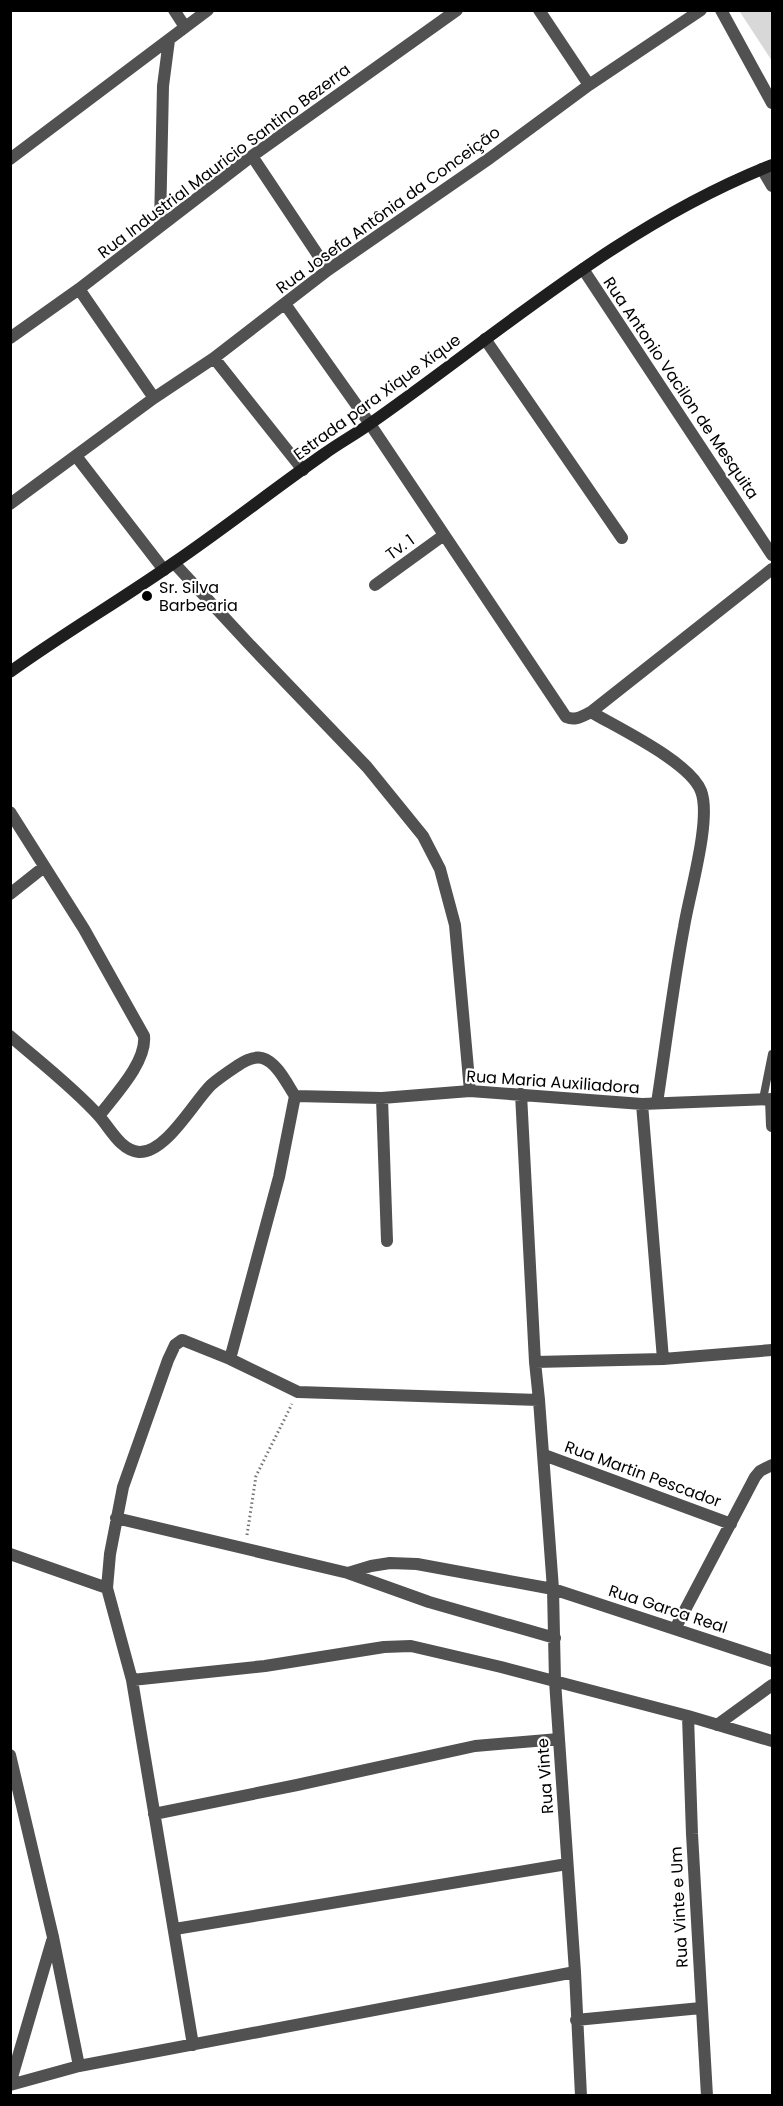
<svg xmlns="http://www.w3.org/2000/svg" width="783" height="2106" font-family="Poppins,sans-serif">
	<rect width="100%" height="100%" fill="#fff"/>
	<!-- green -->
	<path fill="#d8d8d8" d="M743,11H772V61L740,12Z"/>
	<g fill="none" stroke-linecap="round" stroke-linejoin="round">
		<!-- path -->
		<path stroke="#737373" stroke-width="3" stroke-dasharray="1.5 3" stroke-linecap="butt" d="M247,1535L256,1476L292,1404"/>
		<!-- lane -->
		<path stroke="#515151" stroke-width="8" d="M763,1099L772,1054"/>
		<!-- street -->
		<path stroke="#515151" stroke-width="12" d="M174,10L185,27
			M539,10L589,85
			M721,10L772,103
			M252,156L328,270
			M10,159L208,10
			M762,169L772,186
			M160,225L163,86L169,40
			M583,269L772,555
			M79,289L154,398
			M285,304L370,424L566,717C576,721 582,716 591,712L772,569
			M10,338L79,289L252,156L457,10
			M485,339L622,538
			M214,358L303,470
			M76,456L164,570
			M10,504L154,398L214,358L328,270L490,158L589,85L701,10
			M174,563L249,644L367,767L423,836L440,869L455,925L470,1091
			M375,585L444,535
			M591,712C618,728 690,762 701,791C712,819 689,895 684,927C673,985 666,1044 657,1103
			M10,812L84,929L144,1036C147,1062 114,1096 99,1116
			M10,894L44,867
			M10,1036C39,1061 74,1088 99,1116C110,1128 120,1150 139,1152C166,1153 193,1103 211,1085C219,1078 228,1072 237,1066C244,1061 253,1056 262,1058C277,1062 287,1084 295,1096
			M521,1094L535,1362L539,1400L553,1589L555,1681L575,1972L581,2096
			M295,1096L382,1098L470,1091L642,1104L772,1099
			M382,1098L387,1241
			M771,1099L772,1126
			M642,1104L663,1359
			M230,1359L279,1177L295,1096
			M535,1362L663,1359L772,1350
			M544,1455L731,1524
			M116,1518L348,1573L429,1602L555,1638
			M10,1554L107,1588
			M348,1573L371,1566L390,1563L417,1564L553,1589L772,1661
			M675,1629L755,1477L760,1471L772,1465
			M132,1680L265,1666L384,1647L411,1646L501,1667L688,1716L772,1741
			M688,1716L692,1834L707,2096
			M717,1725L772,1685
			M10,1755L53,1937L79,2066
			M154,1814L297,1785L475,1746L559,1739
			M175,1929L567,1864
			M576,2020L701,2008
			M193,2045L132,1680L107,1588L110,1554L123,1487L168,1360L175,1345L182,1340L185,1341L230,1359L298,1392L539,1400
			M10,2084L52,1941
			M10,2085L79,2066L575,1972"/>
		<!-- secondary -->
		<path stroke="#1e1e1e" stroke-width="12" d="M10,672C64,633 121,600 175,562C226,527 274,489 324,454C339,443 356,434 371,423C501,332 622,224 772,165"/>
	</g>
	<!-- markers -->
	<circle fill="#000" stroke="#fff" stroke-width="2" cx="147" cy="596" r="6"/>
	<g text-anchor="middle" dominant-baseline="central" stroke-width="4.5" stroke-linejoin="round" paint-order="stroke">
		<!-- street labels -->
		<g font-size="16" fill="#000" stroke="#fff">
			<text transform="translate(224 161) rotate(-37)">Rua Industrial Mauricio Santino Bezerra</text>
			<text transform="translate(388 210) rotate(-36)">Rua Josefa Antônia da Conceição</text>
			<text transform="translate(681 388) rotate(56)">Rua Antonio Vacilon de Mesquita</text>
			<text transform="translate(377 397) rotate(-36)">Estrada para Xique Xique</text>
			<text transform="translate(400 547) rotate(-36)">Tv. 1</text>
			<text transform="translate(553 1082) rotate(4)">Rua Maria Auxiliadora</text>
			<text transform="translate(643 1474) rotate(20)">Rua Martin Pescador</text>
			<text transform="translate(668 1609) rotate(18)">Rua Garca Real</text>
			<text transform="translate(545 1776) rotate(-94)">Rua Vinte</text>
			<text transform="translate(679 1907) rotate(-93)">Rua Vinte e Um</text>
		</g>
		<!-- poi labels -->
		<g font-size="16" fill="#000" stroke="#fff" text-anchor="start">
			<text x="159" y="587">Sr. Silva<tspan x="159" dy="18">Barbearia</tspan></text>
		</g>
	</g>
	<!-- border -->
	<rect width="783" height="2106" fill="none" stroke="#000000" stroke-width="24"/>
</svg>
